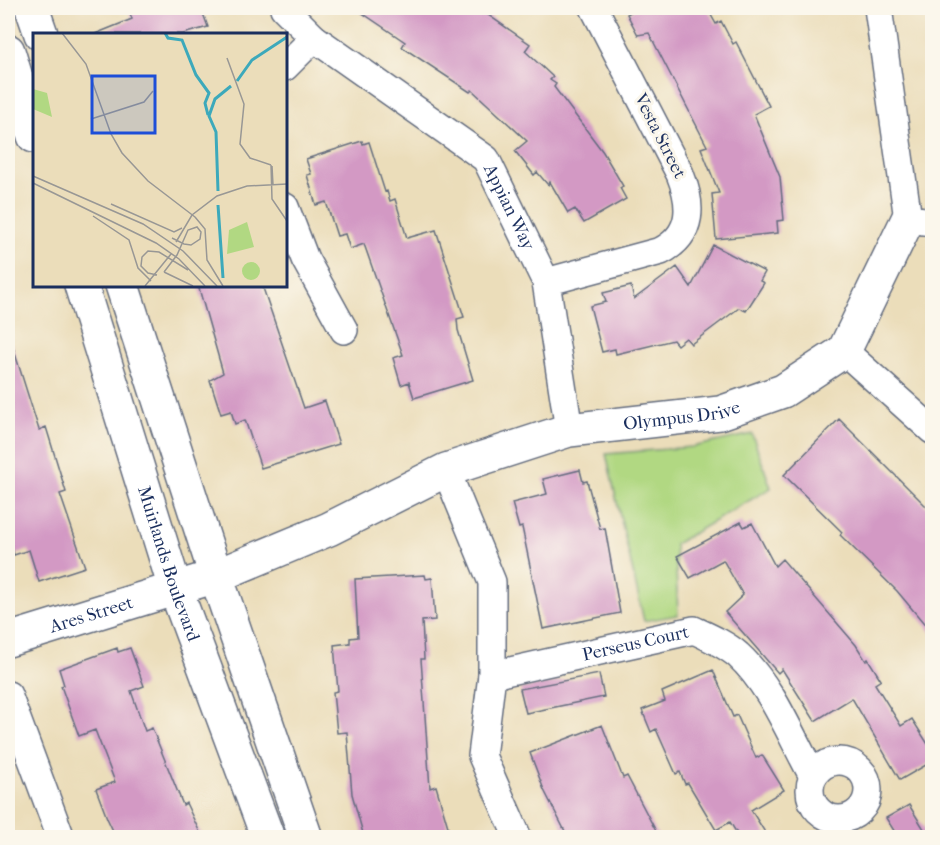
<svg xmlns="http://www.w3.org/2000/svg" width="940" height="845" font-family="'IM FELL French Canon',serif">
	<rect width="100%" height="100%" fill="#fbf7ec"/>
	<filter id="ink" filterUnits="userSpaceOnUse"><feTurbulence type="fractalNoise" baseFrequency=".0167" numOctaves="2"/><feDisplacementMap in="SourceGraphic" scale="12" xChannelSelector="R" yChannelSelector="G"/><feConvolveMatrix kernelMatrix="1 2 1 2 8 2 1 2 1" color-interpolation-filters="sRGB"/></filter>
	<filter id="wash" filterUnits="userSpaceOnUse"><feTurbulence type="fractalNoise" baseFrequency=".008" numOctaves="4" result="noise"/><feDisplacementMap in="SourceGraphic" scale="24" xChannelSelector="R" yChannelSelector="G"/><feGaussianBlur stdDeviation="1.35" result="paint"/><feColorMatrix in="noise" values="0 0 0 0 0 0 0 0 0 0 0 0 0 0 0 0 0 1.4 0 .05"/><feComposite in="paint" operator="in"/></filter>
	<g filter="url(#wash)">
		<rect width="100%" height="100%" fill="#ebddba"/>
		<!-- green -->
		<path fill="#b1d882" stroke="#668470" stroke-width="1.5" d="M752,434L771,488L675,544L678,615L644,621L606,454L692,447Z"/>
		<g id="blocks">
			<!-- building -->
			<path fill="#d399c4" d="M128,8H201L208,27L183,34H95L132,19Z
				M355,8H478L530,44L525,51L553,77L550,80L556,84L554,87L603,152L623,186L620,188L626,199L584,223L575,209L568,213L550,182L548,185L537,172L534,175L515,151L527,141L472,90L470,92L402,47L405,42Z
				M637,8H707L716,24L721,21L733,44L736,42L769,106L754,114L780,177L784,220L777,221L778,233L716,239L712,194L719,193L701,148L707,146L649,33L638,35L627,14Z
				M362,141L363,144L369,142L385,192L387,191L390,201L395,199L407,238L436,230L464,317L457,319L458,330L473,380L414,398L409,382L401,385L393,358L403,355L364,244L350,249L345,234L337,236L326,202L316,205L307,175L311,174L306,159Z
				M713,245L765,272L760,281L764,283L746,311L739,308L691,344L686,338L677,345L673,340L616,354L615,349L602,352L590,306L606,302L603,293L631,286L634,299L677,267L691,287Z
				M198,285H262L304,408L325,401L339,444L261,468L245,420L235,424L231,411L221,414L210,380L223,373Z
				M8,344H12L39,430L46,427L66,492L60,494L85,567L39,582L29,550L14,555L8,534Z
				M839,419L933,513V634L897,591L840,535L842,532L784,475Z
				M580,470L583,482L587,481L600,529L605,528L620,613L543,629L522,527L519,528L512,503L547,494L543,479Z
				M741,522L744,527L752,523L775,566L782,559L856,645L866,661L868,659L881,680L875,684L901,726L912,719L933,752V761L900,780L852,698L815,721L782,669L778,673L725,612L743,595L723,560L690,578L677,556Z
				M425,575L426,579L432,578L435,620L422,621L424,659H421L430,788L436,786L451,837H364L352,794L347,732L337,733L333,692L338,691L334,645L350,643V638L358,637L355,579Z
				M117,648L118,652L130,648L144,686L131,691L145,731L152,728L183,805L186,803L202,837H116L107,818L96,789L115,782L95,730L79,736L61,686L64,685L59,669Z
				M713,670L733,717L737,715L756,758L762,755L784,790L751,810L768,837H739L730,822L716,830L688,783L685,784L680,772L676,774L656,729L651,732L642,710L665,701L662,692Z
				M599,674L604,697L526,713L520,689Z
				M602,725L623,778L627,776L659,837H568L544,790L530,753Z
				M909,805L929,837H898L886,818Z"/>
		</g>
	</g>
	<g filter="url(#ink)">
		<use href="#blocks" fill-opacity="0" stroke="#646c7e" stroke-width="1.5"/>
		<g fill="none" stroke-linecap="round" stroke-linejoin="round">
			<!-- street casing -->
			<g stroke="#646c7e" stroke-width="30">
				<g id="street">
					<path id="s1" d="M284,8L314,38L486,159L546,282L569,430"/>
					<path d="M878,8L908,219L932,222"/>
					<path d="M285,67L314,38"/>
					<path d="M285,207L305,259L344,330"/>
					<path d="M546,282L661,251C694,234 692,204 680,174L594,8"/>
					<path d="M844,351L932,430"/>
					<path d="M446,470L492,582V675L482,756L518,838"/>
					<path id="s2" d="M492,675L694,630C709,637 725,644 738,655C772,686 791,737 813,776"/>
					<path d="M8,695L61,838"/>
					<circle cx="839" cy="790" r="29"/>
				</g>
			</g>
			<!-- secondary casing -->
			<g stroke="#646c7e" stroke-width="36">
				<g id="secondary">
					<path d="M32,8L41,34"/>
					<path d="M8,51L34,136"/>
					<path id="s3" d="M81,285L175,588L268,838"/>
					<path d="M122,285L216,576L306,838"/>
					<path id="s4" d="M8,640L216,576L329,529L446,470L569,430L720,413L783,391L844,351L908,219"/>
				</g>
			</g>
			<!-- street -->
			<use href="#street" stroke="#fff" stroke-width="27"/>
			<!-- secondary -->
			<use href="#secondary" stroke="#fff" stroke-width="33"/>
		</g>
	</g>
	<g text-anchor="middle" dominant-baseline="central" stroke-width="6" stroke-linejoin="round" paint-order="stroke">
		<!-- street labels -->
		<g font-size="18" fill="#1b2f5e" stroke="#fbf7ec">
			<text transform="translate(660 136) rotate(63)">Vesta Street</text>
			<text stroke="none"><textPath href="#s1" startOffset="306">Appian Way</textPath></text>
			<text stroke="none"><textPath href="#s4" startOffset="714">Olympus Drive</textPath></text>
			<text stroke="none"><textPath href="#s3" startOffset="292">Muirlands Boulevard</textPath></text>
			<text stroke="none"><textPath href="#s4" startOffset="87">Ares Street</textPath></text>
			<text stroke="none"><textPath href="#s2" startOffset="147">Perseus Court</textPath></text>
		</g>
	</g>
	<!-- overview -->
	<g transform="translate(33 33)">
		<rect width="254" height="254" fill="#ebddba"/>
		<path d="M0,56L14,60L19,84L0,76ZM214,189L221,214L194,221L196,197ZM209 238a9 9 0 1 1 18 0a9 9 0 1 1-18 0Z" fill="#b1d882"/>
		<path fill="none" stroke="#3ca9bb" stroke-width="3" d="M132,0L135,5L149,7L163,42L176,60L172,70L175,82M204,48L219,27L254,4M185,158L183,99L176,83L182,66L198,53M185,172L190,245"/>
		<path fill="none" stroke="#989795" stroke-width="1.5" d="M29,0L53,31L78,101L89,120L115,148L162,184M194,25L211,71L207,111L217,125L238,132M58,86L111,69L120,58M238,132L239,166L254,188M239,133L240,152M0,143L110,191L150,218L184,253M0,150L123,210L146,226L172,253M78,171L141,199L149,195M60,183L96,207L105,235L118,248M162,184L172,196L174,227L190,253M143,209L159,182L184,163L214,153L254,151M131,239L144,222L155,197L164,194L168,199L167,206L158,212L151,211L139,205M131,239L160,253M124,242L115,240L108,233L109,224L115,218L126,219L155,237M112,253L138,221"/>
		<path fill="#1d4ed8" fill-opacity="0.15" stroke="#1d4ed8" stroke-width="3" d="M59,43H122V100H59Z"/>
		<rect width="254" height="254" fill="none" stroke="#1b2f5e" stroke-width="3"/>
	</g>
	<!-- margin -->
	<rect width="940" height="845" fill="none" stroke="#fbf7ec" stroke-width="30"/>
</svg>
